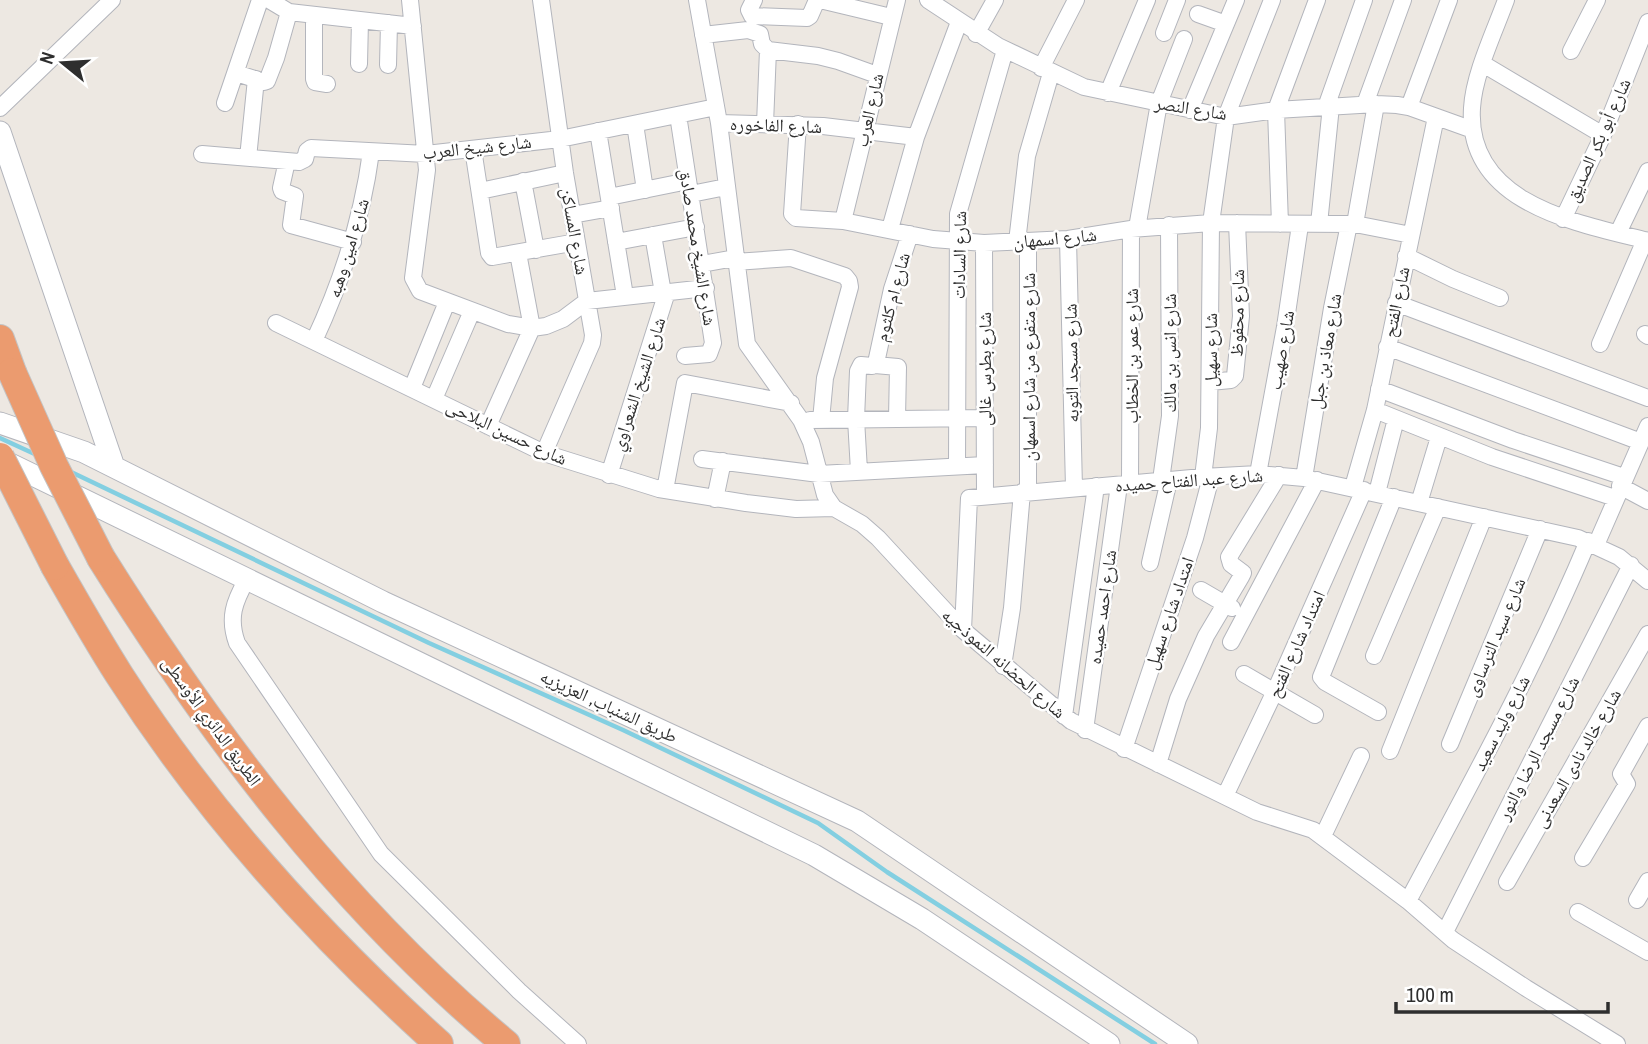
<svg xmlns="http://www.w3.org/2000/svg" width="1648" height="1044" font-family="'Archivo Narrow','Noto Naskh Arabic',sans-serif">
	<rect width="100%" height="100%" fill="#ede8e2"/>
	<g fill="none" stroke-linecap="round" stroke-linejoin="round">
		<!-- stream -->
		<path stroke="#83cfe1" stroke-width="4.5" d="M0,438L39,456
			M69,471L429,643L623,730L818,823L887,872L1155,1044"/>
		<!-- street casing -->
		<g stroke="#b3b5bc" stroke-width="18">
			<path id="street" d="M269,0L289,12L413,26
				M410,0L427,170L413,278L420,291L508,324L532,328L546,326L563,319L587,301L706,288
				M541,0L565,173L593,335L592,343L544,453
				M697,0L719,123L747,344L801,420L811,442L825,495L834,508L862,524L878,538L963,630L1071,721L1257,812L1313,830L1408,901L1453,940L1526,988L1617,1044
				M754,0L749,10L752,16L807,18L810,16L817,0
				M820,0L891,17
				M928,0L998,46L1084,87L1226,117L1276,110L1376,104L1397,105L1409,107L1473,130
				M1506,0C1494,33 1474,74 1472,108C1466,204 1577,223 1648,241
				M1198,14L1226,24
				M314,15V79L315,82L327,84
				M1164,33L1177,0
				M976,34L995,0
				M703,35L748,30L760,34L762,44L768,50L818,56L838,61L877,75
				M1571,51L1597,0
				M359,64L360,20
				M1483,64L1603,135
				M388,65L389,23
				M1041,68L1076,0
				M236,73L264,82L267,81L276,58L289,12
				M1108,93L1147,0
				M225,103L260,0
				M1365,104L1403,0
				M1326,107L1364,0
				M1409,107L1449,0
				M0,108L112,0
				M1190,110L1236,0
				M678,115L713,343L709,354L685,356
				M719,123L823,126L916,137
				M635,124L645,190
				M765,124L768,50
				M798,124L792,214L796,218L843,221L933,239L984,243L1068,239L1131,229L1211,223L1355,224L1411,235
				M598,131L625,296
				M473,149L489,253L492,257L577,242
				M202,154L299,162L305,159L307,151L311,148L426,154L560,139L716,107
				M248,158L256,79
				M287,161L281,188L282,191L295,196L291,225L353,242
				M523,181L536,250
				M480,191L565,173
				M691,194L726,187
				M609,197L688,181
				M572,215L611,208
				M1563,219L1603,135L1648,22
				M843,221L897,0
				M1280,224L1276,110L1317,0
				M1319,224L1331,106
				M1355,224L1376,104
				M1137,228L1159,103L1184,39
				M890,229L916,137L959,22
				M1618,233L1648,171
				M653,235L663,293
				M1068,239L1074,488
				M616,242L696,227
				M1017,242L1027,156L1051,73
				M984,243L985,495
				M1406,256L1453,279L1500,298
				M735,262L791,258L845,276L849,281L850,287L825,378L821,420
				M702,264L735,258
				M1396,303L1648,398
				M276,323L544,453L659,489L746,503L796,509L834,508
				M1645,334L1648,336
				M314,341C343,279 362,219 371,152
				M1600,344L1645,240
				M1387,347L1641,442
				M875,365L898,367L897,419
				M1210,382L1231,380L1235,376L1241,316L1237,223
				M412,388L447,302
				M1379,389L1513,440L1624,477
				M434,399L472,311
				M1375,410L1492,457L1615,498
				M810,420L984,418
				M488,426L532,328L518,253
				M702,459L819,474L985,465
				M957,466L958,214L1005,50
				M859,471L856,419L858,371L861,365L872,366L876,363L892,289L910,234
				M1258,474L1285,327L1300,225
				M609,475L667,292
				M1203,477L1209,428L1211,223L1226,117L1272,0
				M1304,478L1332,308L1349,224
				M1161,480L1170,416L1169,225
				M1130,483L1131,229
				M1620,486L1648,501
				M1353,487L1375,410L1436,117
				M665,490L685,383L791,403
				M1028,492V241
				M1377,493L1396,419
				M715,499L723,461
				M1419,503L1439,437
				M1596,545L1648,426
				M1150,563L1169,480
				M247,579C234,602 228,618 237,643L381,854L519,991L578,1044
				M1201,590L1232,608
				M963,630L969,498L1203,477L1258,474L1304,478L1578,538L1619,557L1648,581
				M1231,642L1317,480
				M1374,656L1438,507
				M1003,666L1012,608L1022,492
				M1244,674L1315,715
				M1378,712L1325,682L1321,677L1394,497
				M1064,716L1096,486
				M1085,730L1119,485
				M1450,744L1540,529
				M1124,749L1195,538L1211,477
				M1390,751L1484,517
				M1158,764L1178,699L1206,636L1241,577L1243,573L1231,564L1229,557L1279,475
				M1225,796L1275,691L1364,490
				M1323,836L1361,756
				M1583,858L1627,784L1621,774L1648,726
				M1507,882L1648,634
				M1637,900L1648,881
				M1408,901C1471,783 1536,665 1588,541
				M1578,912L1648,952
				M1445,932L1631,565"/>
		</g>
		<!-- secondary casing -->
		<g stroke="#b3b5bc" stroke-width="23">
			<path id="secondary" d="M0,132L114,467
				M0,423L84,452L383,602L857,821L1187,1044
				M0,459L814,855L922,919L1109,1044"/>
		</g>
		<!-- highway casing -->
		<g stroke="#c4c4c4" stroke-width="30">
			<path id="highway" d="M0,339L12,372
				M101,558C213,737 342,908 506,1044
				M55,566C76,603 97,640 120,676C208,813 318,935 439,1044"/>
		</g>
		<!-- street -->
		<use href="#street" stroke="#fff" stroke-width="16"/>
		<!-- secondary -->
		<use href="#secondary" stroke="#fff" stroke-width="21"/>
		<!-- highway -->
		<use href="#highway" stroke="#eb9b6f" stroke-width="28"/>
		<!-- highway-bridge casing -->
		<g stroke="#c4c4c4" stroke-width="30" stroke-linecap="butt">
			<path id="highway-bridge" d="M12,372L54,466L101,558
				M0,457L55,566"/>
		</g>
		<!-- highway-bridge -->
		<use href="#highway-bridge" stroke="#eb9b6f" stroke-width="28"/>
	</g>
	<g text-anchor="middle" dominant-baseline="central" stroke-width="5" stroke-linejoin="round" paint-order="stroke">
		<!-- street labels -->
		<g font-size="18" fill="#2e2e2e" stroke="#fff">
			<text transform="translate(1191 108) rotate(9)">شارع النصر</text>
			<text transform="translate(869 110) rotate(-77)">شارع العرب</text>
			<text transform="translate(776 125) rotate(2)">شارع الفاخوره</text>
			<text transform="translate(1598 140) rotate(-66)">شارع أبو بكر الصديق</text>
			<text transform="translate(477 147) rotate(-6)">شارع شيخ العرب</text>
			<text transform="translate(575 231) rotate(80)">شارع المساكن</text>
			<text transform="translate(1055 238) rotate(-5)">شارع اسمهان</text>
			<text transform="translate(698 247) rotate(81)">شارع الشيخ محمد صادق</text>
			<text transform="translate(348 248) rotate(-73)">شارع امين وهبه</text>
			<text transform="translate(959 255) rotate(-89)">شارع السادات</text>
			<text transform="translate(892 297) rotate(-75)">شارع ام كلثوم</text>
			<text transform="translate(1396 302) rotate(-78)">شارع الفتح</text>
			<text transform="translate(1237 313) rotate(-89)">شارع محفوظ</text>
			<text transform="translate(1210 350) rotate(-90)">شارع سهيل</text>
			<text transform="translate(1281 350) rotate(-80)">شارع صهيب</text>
			<text transform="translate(1325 351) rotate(-80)">شارع معاذ بن جبل</text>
			<text transform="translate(1169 353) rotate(-90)">شارع انس بن مالك</text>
			<text transform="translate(1131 356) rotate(-90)">شارع عمر بن الخطاب</text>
			<text transform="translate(1071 363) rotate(-91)">شارع مسجد التوبه</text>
			<text transform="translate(1028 367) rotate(-90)">شارع متفرع من شارع اسمهان</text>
			<text transform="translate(984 369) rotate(-90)">شارع بطرس غالى</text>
			<text transform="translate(638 384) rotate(-72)">شارع الشيخ الشعراوي</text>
			<text transform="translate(507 432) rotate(25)">شارع حسين البلاحى</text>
			<text transform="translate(1189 480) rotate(-4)">شارع عبد الفتاح حميده</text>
			<text transform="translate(1102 607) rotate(-82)">شارع احمد حميده</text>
			<text transform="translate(1169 613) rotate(-71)">امتداد شارع سهيل</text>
			<text transform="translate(1495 637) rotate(-67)">شارع سيد الترساوى</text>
			<text transform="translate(1296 644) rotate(-66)">امتداد شارع الفتح</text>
			<text transform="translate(1004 663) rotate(41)">شارع الحضانه النموذجيه</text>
			<text transform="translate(609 706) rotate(25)">طريق الشنباب, العزيزيه</text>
			<text transform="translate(212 721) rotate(54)">الطريق الدائري الأوسطى</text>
			<text transform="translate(1501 723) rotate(-63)">شارع وليد سعيد</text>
			<text transform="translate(1538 748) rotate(-63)">شارع مسجد الرضا والنور</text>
			<text transform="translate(1577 758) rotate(-60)">شارع خالد نادى السعدنى</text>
		</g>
	</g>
	<!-- north arrow -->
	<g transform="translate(63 63) rotate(288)" stroke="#ffffff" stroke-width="5" paint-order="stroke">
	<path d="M0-5L12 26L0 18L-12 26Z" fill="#2e2e2e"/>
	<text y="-10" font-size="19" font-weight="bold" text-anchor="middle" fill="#2e2e2e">N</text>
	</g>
	<!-- scale -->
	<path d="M1396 1002v10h212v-10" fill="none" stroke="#2e2e2e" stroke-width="3.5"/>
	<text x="1406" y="1002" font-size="21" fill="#2e2e2e" stroke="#ffffff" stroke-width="5" paint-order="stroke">100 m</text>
</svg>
